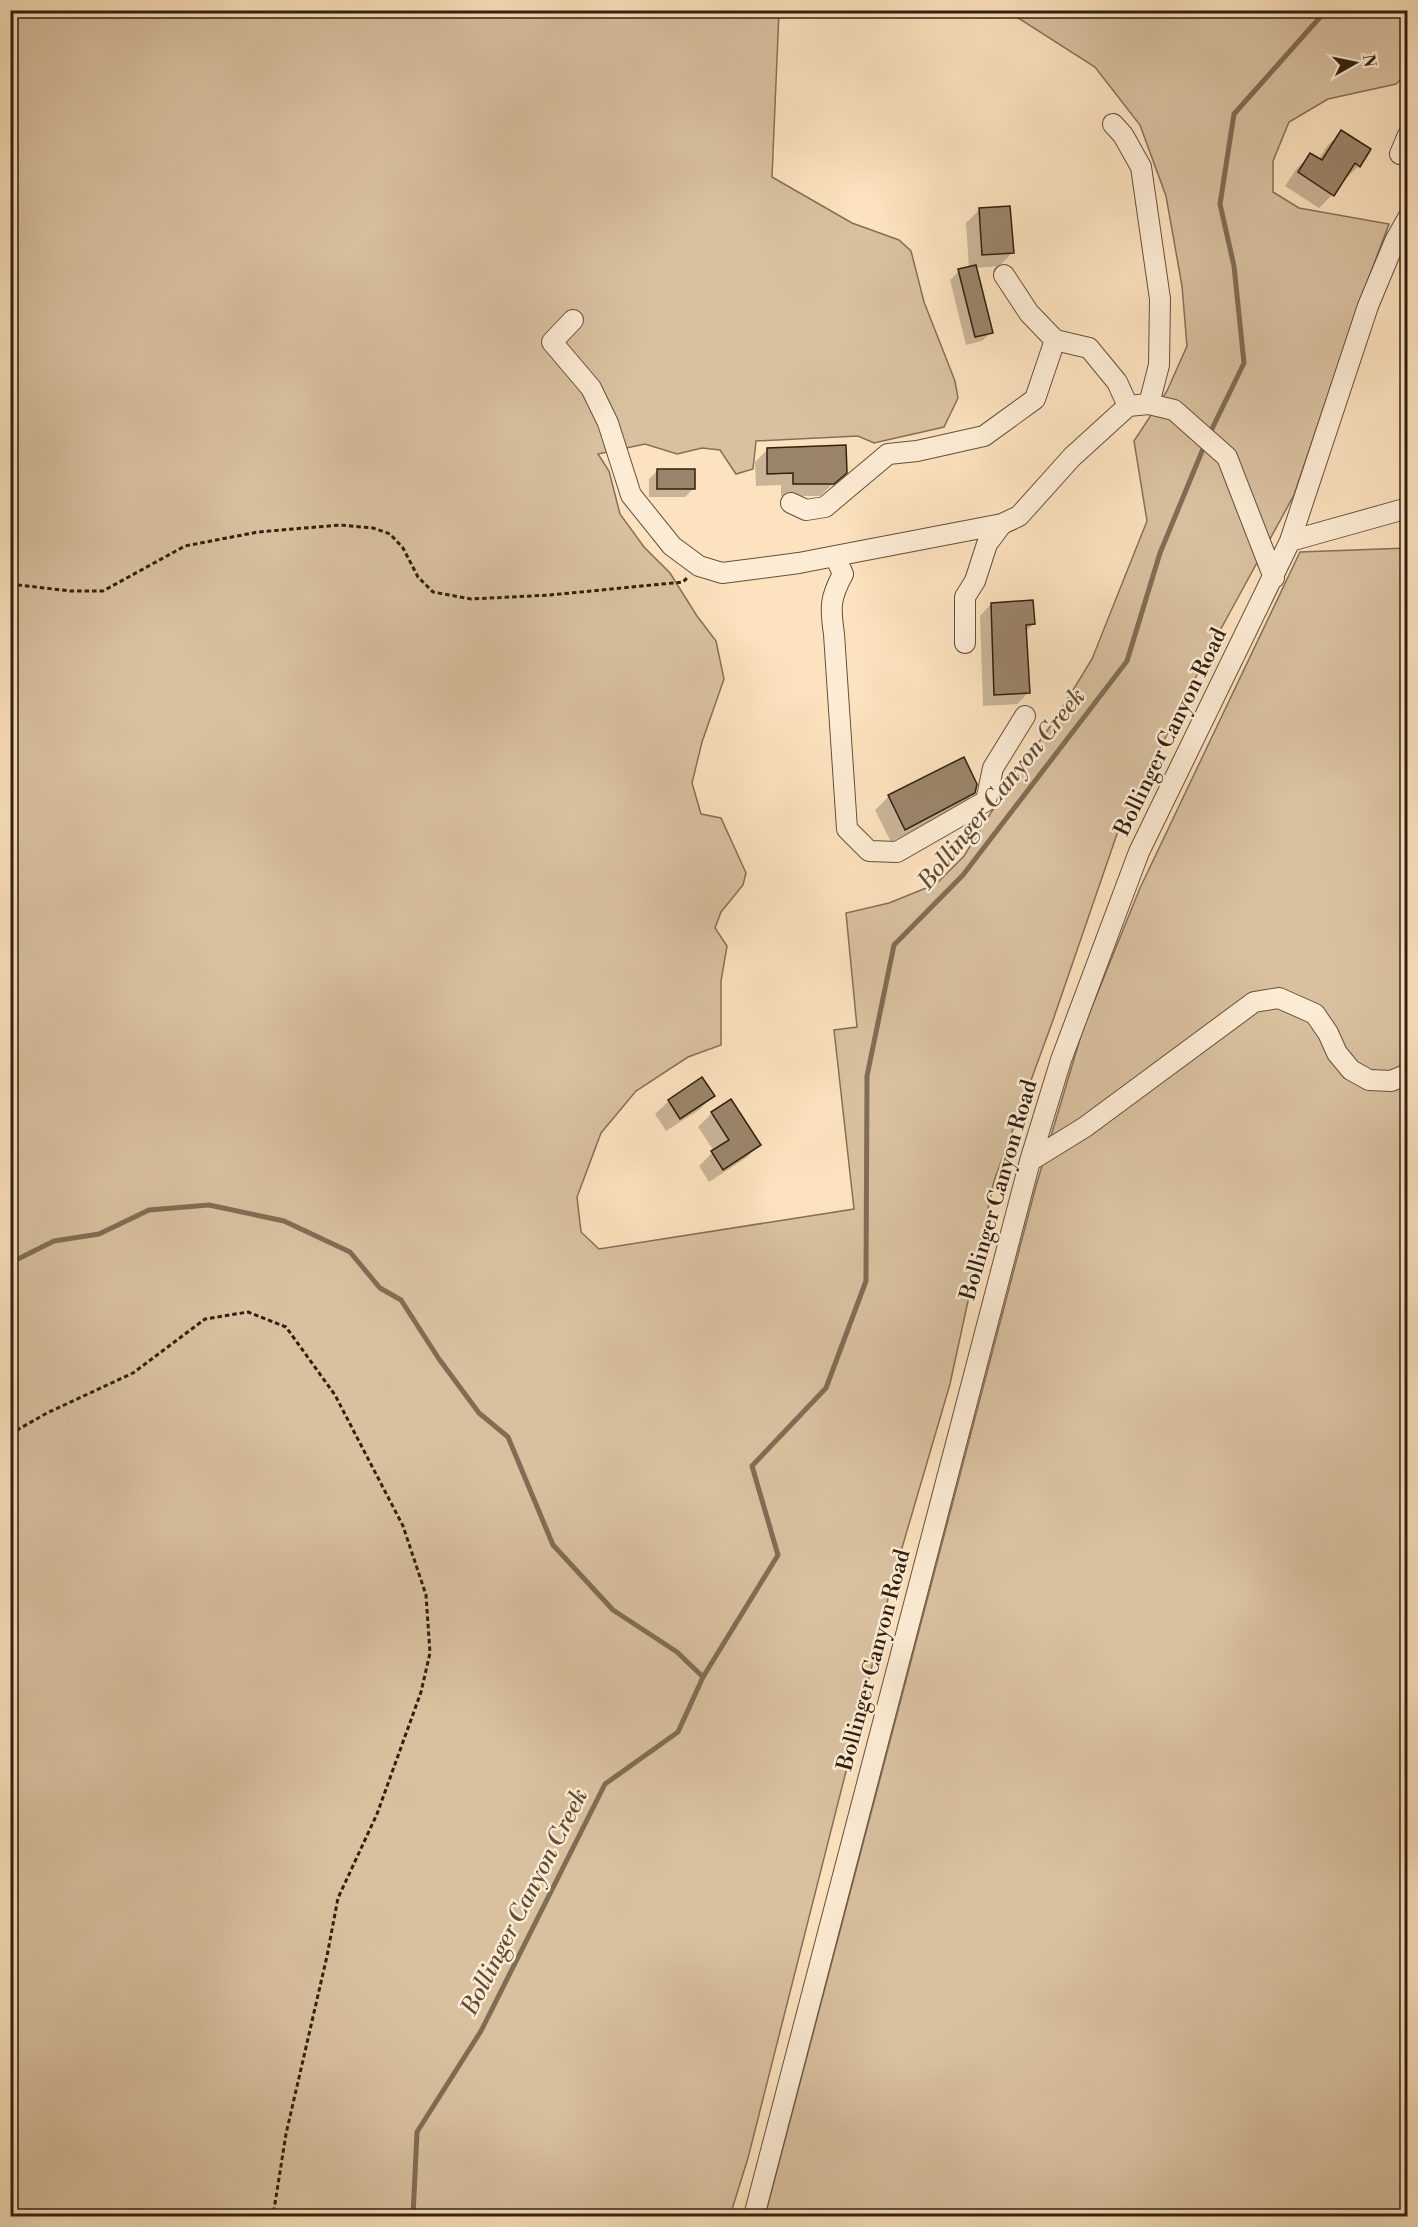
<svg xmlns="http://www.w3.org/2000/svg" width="1418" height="2227" font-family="'Libre Bodoni',serif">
	<rect width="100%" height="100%" fill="#fce2be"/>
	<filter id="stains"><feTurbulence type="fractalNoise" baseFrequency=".00333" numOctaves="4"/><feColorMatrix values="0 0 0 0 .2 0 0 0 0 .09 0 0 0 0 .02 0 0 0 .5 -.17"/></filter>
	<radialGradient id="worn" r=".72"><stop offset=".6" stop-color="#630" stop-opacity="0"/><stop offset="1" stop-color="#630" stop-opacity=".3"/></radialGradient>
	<!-- green -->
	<path fill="#d9c1a0" stroke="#857057" stroke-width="1.5" d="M10,11H779L772,177L852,223L899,240L911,251L924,302L955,381L958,398L944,427L874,443L858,436L756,441L753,469L736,474L720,450L702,448L677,454L645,444L598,454L609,471L620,514L644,547L670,573L697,616L716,641L724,679L702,742L692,783L701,814L721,818L746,873L743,885L721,912L715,928L727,946L721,981V1045L688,1057L636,1091L601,1133L577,1197L581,1232L599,1249L854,1209L834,1030L857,1027L846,913L889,903L936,884L964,856L1005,790L1056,718L1092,659L1147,521L1134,441L1167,391L1187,346L1182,286L1166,196L1140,125L1095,67L1007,11H1407L1406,38L1407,73L1396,84L1328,99L1289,122L1273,161V192L1299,208L1389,224L1357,309L1294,495L1211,647L1117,834L1052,1023L994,1181L950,1384L892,1582L860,1716L748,2158L730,2216H11Z
		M1407,548V2216H765L1036,1186L1083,1029L1140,888L1300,552Z"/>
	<!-- shadow -->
	<path fill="#0003" d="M1342,132L1359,166L1345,179L1343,178L1332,195L1319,208L1285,186L1297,168L1311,155L1318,160L1328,145Z
		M980,209L1012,253L999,266L975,268L991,332L982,341L966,345L950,280L959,271L969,268L966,223Z
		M768,449L845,472L820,496H781V485L756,486L755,462Z
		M658,470L694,488L685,497H649V479Z
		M991,604L1034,624L1025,632L1029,692L1017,704L983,706L980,616Z
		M974,793L960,806L891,842L875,810L889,796Z
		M701,1079L713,1096L699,1110L666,1131L655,1114L669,1101Z
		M730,1101L759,1145L746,1158L709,1182L699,1166L714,1151L698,1127L712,1113Z"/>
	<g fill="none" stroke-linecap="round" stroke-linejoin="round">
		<!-- stream -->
		<path stroke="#816d54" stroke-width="5" d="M1209,435L1244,363L1234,266L1220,204L1234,114L1322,15L1335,10
			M10,1263L54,1241L99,1234L149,1210L209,1205L284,1221L350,1252L380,1288L401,1300L439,1359L479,1413L508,1437L553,1545L613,1610L677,1652L703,1677
			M413,2216L417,2132L481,2031L605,1784L678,1732L703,1677L778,1555L752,1466L826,1388L866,1281L867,1076L894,945L963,875L1127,661L1160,553L1205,444"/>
	</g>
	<!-- building -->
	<path fill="#9b856a" stroke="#31200e" stroke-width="1.5" d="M1341,130L1371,149L1360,167L1355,163L1334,196L1298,172L1310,153L1322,160Z
		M1010,206L1014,253L982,255L979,208Z
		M976,265L993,333L975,337L958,269Z
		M846,445L847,473L834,484H793V473L767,474V448Z
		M657,469H695V489H657Z
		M1033,600L1035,624L1026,625L1030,693L994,695L991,603Z
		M964,757L977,784L975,793L905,830L888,795Z
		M702,1077L715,1096L680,1119L668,1100Z
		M731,1099L761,1145L723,1170L711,1151L729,1140L711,1112Z"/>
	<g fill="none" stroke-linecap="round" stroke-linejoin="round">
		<!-- minor casing -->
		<g stroke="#64503a" stroke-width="22">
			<path id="minor" d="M1113,124L1123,135L1141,167L1160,299L1159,365L1149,404
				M1400,154L1408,135
				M1004,275L1029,313L1055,340L1089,348L1117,382L1128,406
				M573,320L552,342L591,388L608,423L631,495L672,546L699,566L722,573L799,563L835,556L843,574C830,598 830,607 834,634L847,829L869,851L897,852L986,801L993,768L1025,716
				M791,503L806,510L825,507L888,454L917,451L984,436L1035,399L1055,340
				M1290,541L1408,508
				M835,556L1002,524
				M965,643V597L975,581L987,544L1002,524L1019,516L1072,457L1128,406L1149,404L1174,410L1227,457L1274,578
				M1030,1161L1085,1127L1254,1002L1279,998L1315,1014L1328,1033L1337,1053L1351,1070L1369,1080L1391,1081L1408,1074
				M754,2216L1030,1161L1061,1060L1139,852L1290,541L1368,306L1395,241L1408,218"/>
		</g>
		<!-- path -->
		<path stroke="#31200e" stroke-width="3" stroke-dasharray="4.5 3" stroke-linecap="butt" d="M10,584L70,591H103L185,546L258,532L340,525L373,528L390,534L403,548L418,577L433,592L471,599L550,595L683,582L687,578
			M10,1434L47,1413L133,1373L205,1319L248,1312L286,1327L335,1395L403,1526L426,1595L430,1653L421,1692L377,1814L338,1898L327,1956L286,2134L273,2216"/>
		<!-- minor -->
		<use href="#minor" stroke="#fdecd5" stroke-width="20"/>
	</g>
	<g text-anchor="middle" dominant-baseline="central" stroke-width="5" stroke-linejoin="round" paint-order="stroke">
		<!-- street labels -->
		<g font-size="22" fill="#31200e" stroke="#fdecd5">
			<text transform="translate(1171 732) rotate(-64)">Bollinger Canyon Road</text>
			<text transform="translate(999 1190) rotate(-74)">Bollinger Canyon Road</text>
			<text transform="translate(874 1660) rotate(-75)">Bollinger Canyon Road</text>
		</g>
		<!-- water labels -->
		<g font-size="24" font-style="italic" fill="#604d37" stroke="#fdecd5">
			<text transform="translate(1002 789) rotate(-51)">Bollinger Canyon Creek</text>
			<text transform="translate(525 1902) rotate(-63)">Bollinger Canyon Creek</text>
		</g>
	</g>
	<!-- margin -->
	<rect width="1418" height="2227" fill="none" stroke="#fce2be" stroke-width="36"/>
	<rect x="12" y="12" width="1394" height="2203" fill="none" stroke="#31200e" stroke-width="3"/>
	<rect x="18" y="18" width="1382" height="2191" fill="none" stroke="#31200e" stroke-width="1.5"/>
	<!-- north arrow -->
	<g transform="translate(1355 63) rotate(81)" stroke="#fdecd5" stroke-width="4.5" paint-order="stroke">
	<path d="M0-4.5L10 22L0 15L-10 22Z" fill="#31200e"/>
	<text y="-9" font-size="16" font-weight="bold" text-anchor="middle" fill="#31200e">N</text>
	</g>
	<rect width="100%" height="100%" filter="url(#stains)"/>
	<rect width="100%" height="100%" fill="url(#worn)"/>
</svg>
